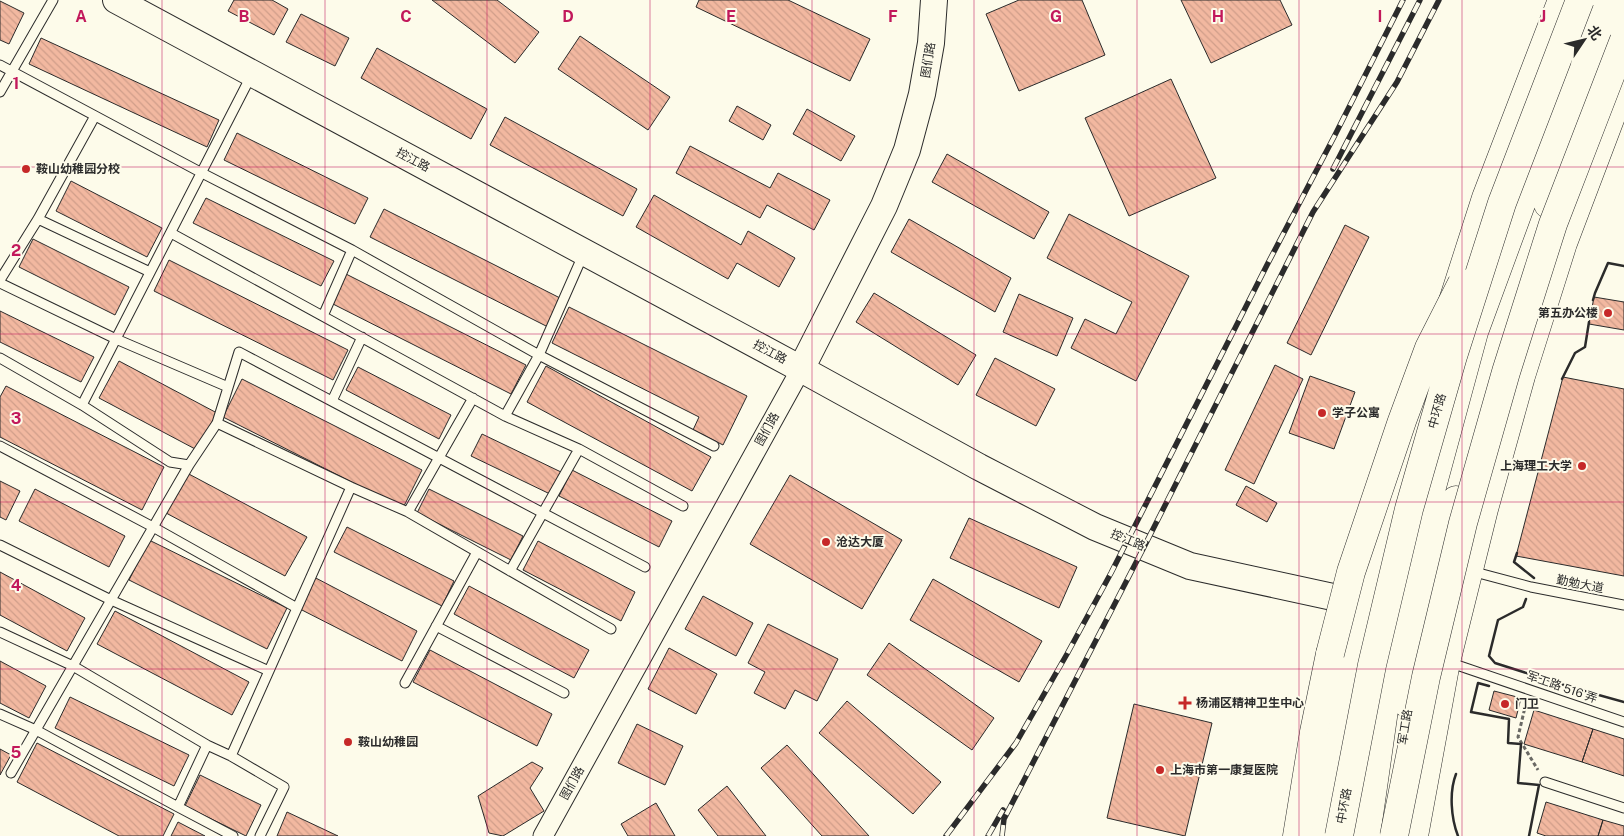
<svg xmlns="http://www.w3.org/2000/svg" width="1624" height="836" font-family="'Public Sans','Noto Sans SC',sans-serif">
	<defs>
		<pattern id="building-back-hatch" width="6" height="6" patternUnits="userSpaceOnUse" patternTransform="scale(1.25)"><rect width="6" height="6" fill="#f2b8a0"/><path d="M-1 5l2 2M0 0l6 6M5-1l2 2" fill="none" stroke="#d09e8a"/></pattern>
	</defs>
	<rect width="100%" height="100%" fill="#fdfbea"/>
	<!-- building -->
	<path fill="url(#building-back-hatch)" stroke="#2b2b2b" d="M234,0H272L288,9L274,35L228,11Z
		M432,0H497L539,32L515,63Z
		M699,0H788L870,39L850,81L696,7Z
		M1019,0H1082L1105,55L1019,91L986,14Z
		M1181,0H1280L1292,25L1211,63Z
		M0,1L24,13L9,44L0,40Z
		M301,14L349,38L335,66L286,42Z
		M580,36L670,97L648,130L558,69Z
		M41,38L219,120L207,147L29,64Z
		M377,48L487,109L471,139L361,78Z
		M1171,79L1216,178L1129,216L1085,118Z
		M737,106L771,125L763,140L729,121Z
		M807,109L855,136L841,161L793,134Z
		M505,117L637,189L623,216L490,145Z
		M237,133L368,198L355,224L224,160Z
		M690,146L770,188L778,173L830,200L814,230L767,205L760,218L676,173Z
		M947,154L1049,212L1034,239L932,182Z
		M71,181L162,228L147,257L56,211Z
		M654,195L741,245L748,231L795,258L779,287L737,263L728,279L636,227Z
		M206,198L334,261L321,286L193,223Z
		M384,209L562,299L548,327L370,237Z
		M1069,214L1189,276L1136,381L1071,348L1085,319L1116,334L1132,302L1047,258Z
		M909,219L1011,278L995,312L891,252Z
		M1345,225L1369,237L1311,355L1287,343Z
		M33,239L129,287L115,315L19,267Z
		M169,260L348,350L333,380L154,291Z
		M346,274L526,365L511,394L331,303Z
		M874,293L976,355L958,385L856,322Z
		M1019,294L1073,318L1057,356L1003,332Z
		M1594,297L1624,302V330L1589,324Z
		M569,307L747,396L723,445L693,430L699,417L552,343Z
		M0,311L94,357L81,382L0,342Z
		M995,358L1055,389L1036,426L976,395Z
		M119,361L217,413L197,450L99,398Z
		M1275,365L1303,379L1254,484L1225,470Z
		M546,366L711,457L692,491L527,402Z
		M358,367L451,415L439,439L346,390Z
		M1310,376L1355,392L1334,449L1289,433Z
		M1563,377L1624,389V576L1516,556Z
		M242,379L422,470L403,508L223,417Z
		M6,386L164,467L142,510L0,437V397Z
		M482,434L561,472L550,494L471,456Z
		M572,470L672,521L659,547L559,496Z
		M187,473L307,537L285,576L166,513Z
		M790,475L902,540L862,609L750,544Z
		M0,481L20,491L6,520L0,517Z
		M1246,486L1277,503L1267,522L1236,505Z
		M35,489L125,536L109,567L19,521Z
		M429,489L523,536L511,560L417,513Z
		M969,518L1077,567L1059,608L950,558Z
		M347,527L454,581L442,606L334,552Z
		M149,540L287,608L267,649L129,580Z
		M538,541L635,592L621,621L523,570Z
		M0,572L85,618L67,651L0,615Z
		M312,576L417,631L402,661L298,608Z
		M933,579L1042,641L1019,682L910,620Z
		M469,586L589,650L574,678L454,614Z
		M703,596L753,623L736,656L685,629Z
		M115,611L249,682L232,715L97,644Z
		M768,624L838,659L817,701L795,690L785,709L754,693L765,672L748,663Z
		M889,643L994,718L972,750L867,675Z
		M669,648L717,674L696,714L648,689Z
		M430,650L552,714L537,746L413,682Z
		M0,661L46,686L29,718L0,703Z
		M1494,691L1521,698L1516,718L1489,710Z
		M70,697L189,755L174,786L55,728Z
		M847,701L941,782L913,814L819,733Z
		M1134,704L1212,723L1185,836L1107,818Z
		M1534,710L1593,729L1582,762L1524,744Z
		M637,724L683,746L665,785L618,763Z
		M1593,729L1624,739V776L1582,762Z
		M37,743L174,814L163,836H119L17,782Z
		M787,745L869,836H822L761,768Z
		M0,749L11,755L0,775Z
		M532,762L543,768L530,788L544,811L503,836L489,833L478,796Z
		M200,775L261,805L246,836L185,806Z
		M727,786L766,836H718L698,810Z
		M1546,802L1603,820L1598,836H1546L1537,833Z
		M656,803L675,836H628L621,824Z
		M287,812L338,836H277Z
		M1603,820L1624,826V836H1598Z
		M178,822L205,836H171Z"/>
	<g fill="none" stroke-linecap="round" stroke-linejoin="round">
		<!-- lane casing -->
		<g stroke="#2b2b2b" stroke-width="11">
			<path id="lane" d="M0,65L202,173L352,250L539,355L714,446
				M0,92L53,0
				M38,219L150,272
				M171,233L505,416L579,449L683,506
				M0,280L38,219L95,116
				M0,283L116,339L228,387
				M323,316L352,250
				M0,358L82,405L170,462L189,465L217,423L239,352L645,567
				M473,398L408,512L611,629
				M332,401L362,337
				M82,405L251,76
				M505,416L539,355L583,255
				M217,423L351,487L408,512
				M0,446L153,527L297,608
				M0,545L111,600L269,671
				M510,571L579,449
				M1471,571L1531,587L1624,605
				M436,626L564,693
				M0,632L73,666L207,745
				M1448,662L1624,722
				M405,683L477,552
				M0,714L36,730L178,807
				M231,756L351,487
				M11,773L189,465
				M1545,782L1624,808
				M233,836L178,807L207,745L231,756L284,787L260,836"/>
		</g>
		<!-- street casing -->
		<g stroke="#2b2b2b" stroke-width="21">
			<path id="street" d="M543,836L801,369"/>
		</g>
		<!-- secondary casing -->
		<g stroke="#2b2b2b" stroke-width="28">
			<path id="secondary" d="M116,0L801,369L979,467L1095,527L1190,566L1365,604
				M801,369L884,206L907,150L922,94L931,43L934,0"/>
		</g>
		<!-- primary casing -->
		<g stroke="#2b2b2b" stroke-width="29">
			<path id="primary" d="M1548,204L1575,120L1622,0
				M1452,304L1486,198L1562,0
				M1408,704L1422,618L1456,500
				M1323,836L1325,819L1355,662L1368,605L1430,376
				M1366,836L1398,612L1474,332L1582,38L1598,0
				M1414,836L1446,662L1484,509L1521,376L1563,243L1624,82"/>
		</g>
		<!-- highway casing -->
		<g stroke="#2b2b2b" stroke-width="29">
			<path id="highway" d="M1297,836L1314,732L1330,654"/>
		</g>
		<!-- path -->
		<path stroke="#6a6964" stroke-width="3" stroke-dasharray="4 2.5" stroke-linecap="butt" d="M1526,703L1518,737L1538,770"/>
		<!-- lane -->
		<use href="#lane" stroke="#fdfbea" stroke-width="9"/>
		<!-- street -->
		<use href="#street" stroke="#fdfbea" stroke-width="19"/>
		<!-- secondary -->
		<use href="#secondary" stroke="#fdfbea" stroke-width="26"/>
		<!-- primary -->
		<use href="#primary" stroke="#fdfbea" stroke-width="28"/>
		<!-- highway -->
		<use href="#highway" stroke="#fdfbea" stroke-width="28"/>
		<!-- rail casing -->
		<g stroke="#2b2b2b" stroke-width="5.5">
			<path id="rail" d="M1333,169L1420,0
				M946,836L1016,743L1067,654L1111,573L1267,265L1335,135L1403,0
				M988,836L1003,810
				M1002,836L1004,819L1144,547L1313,212L1397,82L1439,0"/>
		</g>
		<!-- rail -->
		<use href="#rail" stroke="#fdfbea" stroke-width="4" stroke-dasharray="11" stroke-linecap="butt"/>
		<!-- highway-bridge casing -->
		<g stroke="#2b2b2b" stroke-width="29" stroke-linecap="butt">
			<path id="highway-bridge" d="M1330,654L1351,572L1402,421L1429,348L1462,283
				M1339,836L1372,665L1409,509L1453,356L1502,203L1580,0
				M1394,836L1426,677L1463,523L1506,372L1553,224L1624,40"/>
		</g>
		<!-- highway-bridge -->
		<use href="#highway-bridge" stroke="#fdfbea" stroke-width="28"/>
		<!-- wall -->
		<path stroke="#2b2b2b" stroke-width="2.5" d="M1593,300L1595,293L1608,263L1624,266
			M1562,379L1575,353L1585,347L1589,322
			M1517,553L1514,562L1534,578
			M1526,599L1523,607L1498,620L1489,656L1495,663L1570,687L1624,702
			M1489,686L1478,683L1471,712L1509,719L1508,743L1521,744L1518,783L1539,785L1529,836
			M1456,774C1449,792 1451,818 1458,836"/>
	</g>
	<!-- grid -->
	<path fill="none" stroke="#c2185b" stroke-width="1" stroke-opacity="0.55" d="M162,0V836M325,0V836M487,0V836M650,0V836M812,0V836M974,0V836M1137,0V836M1299,0V836M1462,0V836M0,167H1624M0,334H1624M0,502H1624M0,669H1624"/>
	<!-- markers -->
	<g fill="#c62828" stroke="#fdfbea" stroke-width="2">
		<circle cx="26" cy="169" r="5"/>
		<circle cx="1608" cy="313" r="5"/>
		<circle cx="1322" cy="413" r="5"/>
		<circle cx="1582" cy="466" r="5"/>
		<circle cx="826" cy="542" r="5"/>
		<path d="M1182.5 695.5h5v5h5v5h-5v5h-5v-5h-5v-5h5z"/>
		<circle cx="1505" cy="704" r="5"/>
		<circle cx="348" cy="742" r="5"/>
		<circle cx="1160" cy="770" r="5"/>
	</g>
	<g text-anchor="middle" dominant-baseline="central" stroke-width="4" stroke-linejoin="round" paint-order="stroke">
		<!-- street labels -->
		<g font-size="12" fill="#2b2b2b" stroke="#fdfbea">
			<text transform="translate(928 60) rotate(-81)">图们路</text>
			<text transform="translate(413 160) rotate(28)">控江路</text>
			<text transform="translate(770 352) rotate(28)">控江路</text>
			<text transform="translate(1437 411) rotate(-74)">中环路</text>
			<text transform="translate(767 429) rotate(-61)">图们路</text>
			<text transform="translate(1128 540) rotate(23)">控江路</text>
			<text transform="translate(1580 584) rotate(11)">勤勉大道</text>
			<text transform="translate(1562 687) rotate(19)">军工路 516 弄</text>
			<text transform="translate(1405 727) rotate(-81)">军工路</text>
			<text transform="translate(572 783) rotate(-61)">图们路</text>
			<text transform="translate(1344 806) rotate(-79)">中环路</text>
		</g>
		<!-- poi labels -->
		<g font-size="12" font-weight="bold" fill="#2b2b2b" stroke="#fdfbea" text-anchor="start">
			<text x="36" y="169">鞍山幼稚园分校</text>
			<text x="1598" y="313" text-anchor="end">第五办公楼</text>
			<text x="1332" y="413">学子公寓</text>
			<text x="1572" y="466" text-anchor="end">上海理工大学</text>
			<text x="836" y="542">沧达大厦</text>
			<text x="1196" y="703">杨浦区精神卫生中心</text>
			<text x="1515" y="704">门卫</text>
			<text x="358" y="742">鞍山幼稚园</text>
			<text x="1170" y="770">上海市第一康复医院</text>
		</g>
	</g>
	<g font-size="16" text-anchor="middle" font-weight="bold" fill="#c2185b" stroke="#fdfbea" stroke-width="4" stroke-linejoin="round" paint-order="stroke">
		<text x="81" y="22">A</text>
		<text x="244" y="22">B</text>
		<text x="406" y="22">C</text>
		<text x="568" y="22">D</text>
		<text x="731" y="22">E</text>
		<text x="893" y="22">F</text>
		<text x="1056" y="22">G</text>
		<text x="1218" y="22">H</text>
		<text x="1380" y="22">I</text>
		<text x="1543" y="22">J</text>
		<text x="16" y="89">1</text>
		<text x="16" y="256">2</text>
		<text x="16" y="424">3</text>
		<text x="16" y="591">4</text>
		<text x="16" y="758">5</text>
	</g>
	<!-- north arrow -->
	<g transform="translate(1584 40) rotate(55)" stroke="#fdfbea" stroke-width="4" paint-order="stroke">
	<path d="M0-4L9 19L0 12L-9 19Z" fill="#2b2b2b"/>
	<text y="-8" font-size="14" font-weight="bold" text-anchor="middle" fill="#2b2b2b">北</text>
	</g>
</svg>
